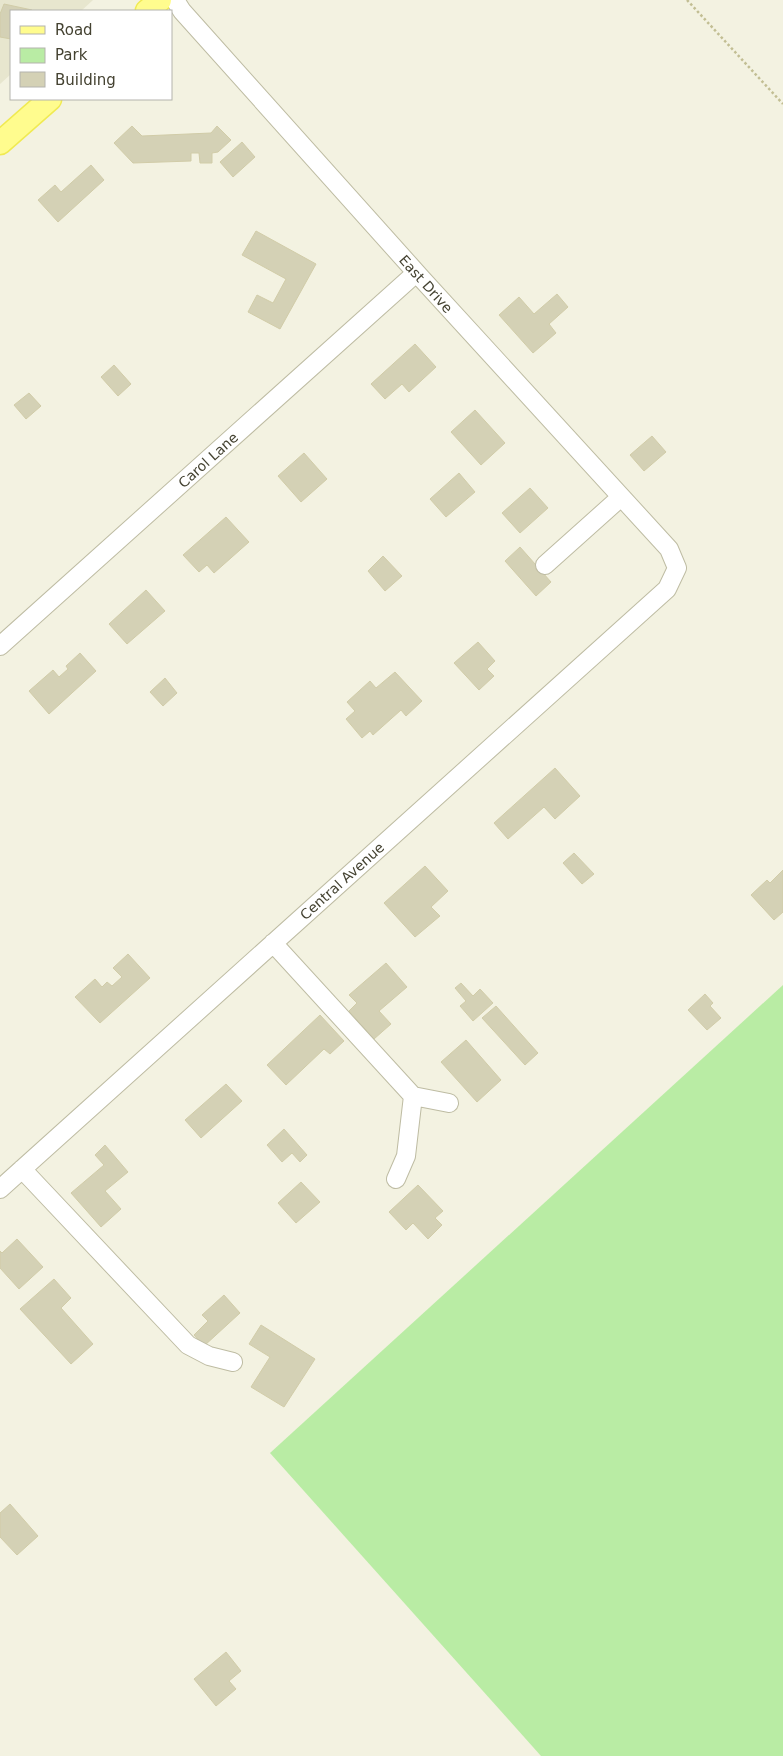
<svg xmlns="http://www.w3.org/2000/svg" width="783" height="1756" font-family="'DejaVu Sans',sans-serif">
	<rect width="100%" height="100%" fill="#f3f2e1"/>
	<!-- residential -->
	<path fill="#e7e6ce" d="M0,0H93L81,11H11V74L0,84Z"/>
	<!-- green -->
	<path fill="#b9eca4" d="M783,985V1756H541L270,1453Z"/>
	<!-- building -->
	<path fill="#d4d1b5" stroke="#d1cca8" d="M4,4L32,10V11H11V39L0,37V14Z
		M132,126L142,136L211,133L217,126L231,140L218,152L212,153V163H200L199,153H191V161L133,163L114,143Z
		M242,142L255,157L233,177L220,162Z
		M91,165L104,180L58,222L38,200L55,185L61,192Z
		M256,231L316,264L280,329L248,312L257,295L273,303L286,279L242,255Z
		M557,294L568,307L549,324L556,333L533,353L499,315L519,297L534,314Z
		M415,344L436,367L409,392L402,384L385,399L371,384Z
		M114,365L131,384L118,396L101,377Z
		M29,393L41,406L26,419L14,405Z
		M475,410L505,443L481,465L451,432Z
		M652,436L666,452L644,471L630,455Z
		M304,453L327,479L301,502L278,476Z
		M459,473L475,492L446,517L430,499Z
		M530,488L548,508L520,533L502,513Z
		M226,517L249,542L214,573L207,565L199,572L183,555Z
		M520,547L551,582L536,596L505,561Z
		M383,556L402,576L385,591L368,571Z
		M146,590L165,611L127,644L109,624Z
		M478,642L495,661L487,669L494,676L479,690L454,663Z
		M80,653L96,671L49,714L29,691L53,670L59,677L68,669L66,666Z
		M395,672L422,701L406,716L401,710L373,735L370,731L362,738L346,719L355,711L347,702L370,681L376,688Z
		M165,678L177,693L163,706L150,692Z
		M555,768L580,796L555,819L544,807L508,839L494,823Z
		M574,853L594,874L582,884L563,863Z
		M425,866L448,891L431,907L440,916L415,937L384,903Z
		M783,870V912L774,920L751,895L767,880L770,883Z
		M128,954L150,978L100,1023L75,997L95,979L102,987L107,982L112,986L122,977L113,968Z
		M386,963L407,987L379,1011L391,1024L374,1039L349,1011L357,1003L349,995Z
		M461,983L473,996L480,989L493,1003L473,1021L460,1006L466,1001L455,988Z
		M705,994L713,1003L710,1006L721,1018L707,1030L688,1010Z
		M496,1006L538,1053L525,1065L482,1018Z
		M320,1015L344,1041L330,1054L324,1049L286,1085L267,1065Z
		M466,1040L501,1080L477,1102L441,1062Z
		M226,1084L242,1101L201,1138L185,1120Z
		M284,1129L307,1155L300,1162L292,1153L282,1162L267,1145Z
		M105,1145L128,1172L105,1191L121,1209L101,1227L71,1193L104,1165L95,1155Z
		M301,1182L320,1202L296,1223L278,1203Z
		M418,1185L443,1211L435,1218L442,1225L428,1239L413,1223L406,1230L389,1212Z
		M17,1239L43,1267L19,1289L0,1268V1251L2,1253Z
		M54,1279L71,1298L61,1308L93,1344L71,1364L20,1309Z
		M224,1295L240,1313L204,1346L194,1335L208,1321L202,1315Z
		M261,1325L315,1359L284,1407L251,1387L270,1357L249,1344Z
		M10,1504L38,1536L17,1555L0,1537V1513Z
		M226,1652L241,1671L229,1681L236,1689L216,1706L194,1679Z"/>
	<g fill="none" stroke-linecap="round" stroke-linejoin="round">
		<!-- minor casing -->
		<g stroke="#bebca3" stroke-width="20">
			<path id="minor" d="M545,565L621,497
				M0,646L416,273
				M273,943L413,1096L406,1156L396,1179
				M413,1096L449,1103
				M22,1169L188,1345L209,1356L233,1362
				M0,1189L667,589L677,568L669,549L422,279L182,11L175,0"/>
		</g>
		<!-- major casing -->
		<g stroke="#f0ea52" stroke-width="25">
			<path id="major" d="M147,11L160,0
				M0,143L50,99"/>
		</g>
		<!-- path -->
		<path stroke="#c2be93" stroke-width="2.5" stroke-dasharray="2.5 2.5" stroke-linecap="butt" d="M687,0L783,104"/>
		<!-- minor -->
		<use href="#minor" stroke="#fff" stroke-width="18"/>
		<!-- major -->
		<use href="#major" stroke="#fffc8e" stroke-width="22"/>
	</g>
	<g text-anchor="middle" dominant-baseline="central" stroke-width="4" stroke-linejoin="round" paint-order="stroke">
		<!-- street labels -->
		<g font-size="14" fill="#444231" stroke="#fff">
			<text transform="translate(426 284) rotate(48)">East Drive</text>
			<text transform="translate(208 460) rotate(-42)">Carol Lane</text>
			<text transform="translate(342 881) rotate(-42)">Central Avenue</text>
		</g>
	</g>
	<!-- legend -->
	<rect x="10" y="10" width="162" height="90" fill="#ffffff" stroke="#b4b3ad"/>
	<rect x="20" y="26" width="25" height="8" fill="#fffc8e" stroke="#b4b3ad"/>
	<text x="55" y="35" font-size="15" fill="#444231">Road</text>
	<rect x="20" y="48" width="25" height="15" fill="#b9eca4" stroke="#b4b3ad"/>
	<text x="55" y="60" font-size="15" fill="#444231">Park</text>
	<rect x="20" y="72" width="25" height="15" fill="#d4d1b5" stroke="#b4b3ad"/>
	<text x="55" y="85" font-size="15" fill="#444231">Building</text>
</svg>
